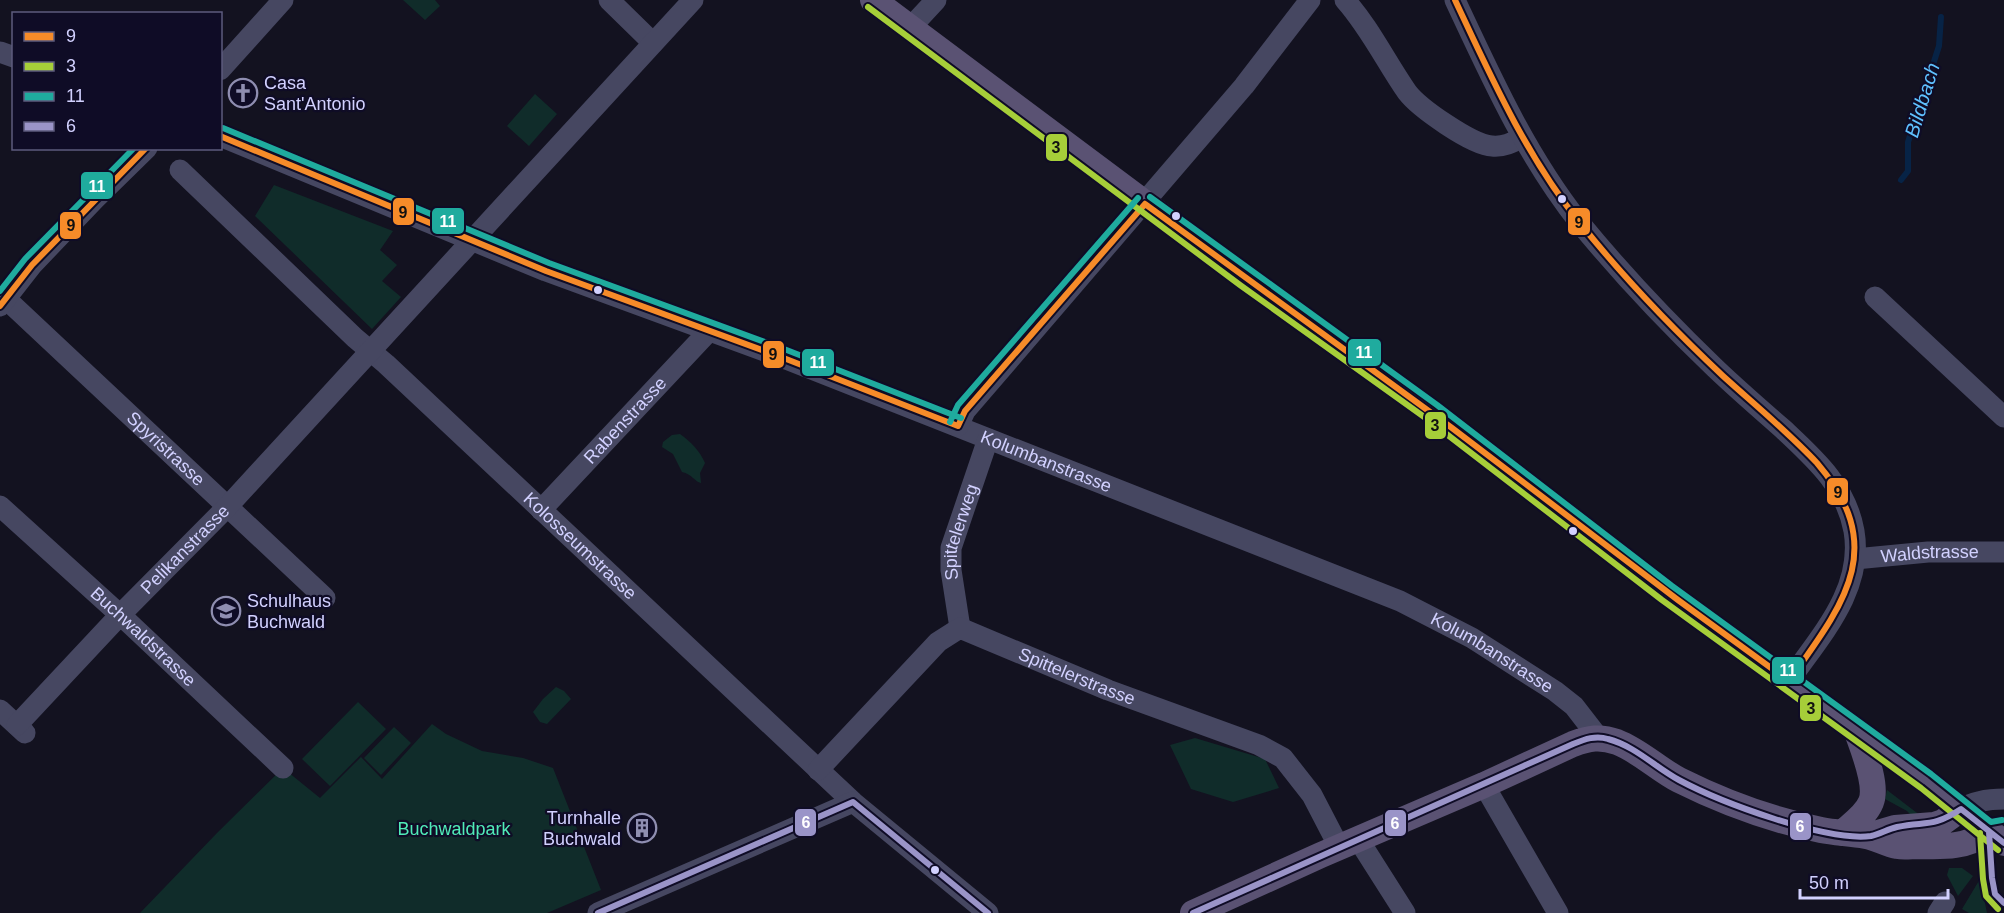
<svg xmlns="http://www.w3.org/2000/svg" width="2004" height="913" font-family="Arial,sans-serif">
	<rect width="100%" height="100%" fill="#131220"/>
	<!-- green -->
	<path fill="#102c2a" d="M403,0H435L440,6L425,20Z
		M535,94L557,114L529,146L507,126Z
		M274,185L393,231L380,250L397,265L382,281L401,297L372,329L255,216Z
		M680,434C691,442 700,451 705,463L700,473L701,483C695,482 692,474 682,472L673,454L662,447L663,442L672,435Z
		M556,687L564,691L571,699L547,724L540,722L533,712L543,699Z
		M358,702L386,729L330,786L302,759Z
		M432,724L446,734L482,751L523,758L553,768L601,890L547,913H140L217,833L283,768L320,798L361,757L382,779Z
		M394,727L411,743L381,775L364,758Z
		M1195,738L1265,759L1279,788L1233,802L1191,789L1170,745Z
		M1887,790L1921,816L1914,818L1907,811L1885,799Z
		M1949,868H1962L1973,876L1958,896L1947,875Z
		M1980,879L1987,913H1969L1962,909Z"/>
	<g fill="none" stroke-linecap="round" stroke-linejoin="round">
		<!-- stream -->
		<path stroke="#072346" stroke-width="6" d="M1901,180L1908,171V142L1939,46L1941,17"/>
		<!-- minor -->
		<g stroke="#464761" stroke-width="21">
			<path d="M609,0L653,43"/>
			<path d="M1345,0C1370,28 1386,62 1407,92C1419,108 1472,145 1492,146C1504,147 1512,143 1522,137"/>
			<path d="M1455,0C1491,77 1526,155 1579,222C1620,272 1668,323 1715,368C1737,389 1760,409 1783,429C1815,459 1846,486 1854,531C1864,590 1820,636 1789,681"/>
			<path d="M911,27L936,0"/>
			<path d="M0,52L14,57"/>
			<path d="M220,70L283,0"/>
			<path id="s1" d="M220,136L546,271L781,357L1400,601L1472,638L1555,691L1574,706L1598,737"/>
			<path id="s2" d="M180,170L355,338L386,364L853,802L988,913"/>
			<path d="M1875,297L2004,417"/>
			<path id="s3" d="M6,299L325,598"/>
			<path d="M0,306L32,265L95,199L147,148"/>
			<path d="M958,426L965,411L1244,86L1310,0"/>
			<path id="s4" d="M0,506L128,622L283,768"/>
			<path id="s5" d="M541,510L709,331"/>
			<path id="s6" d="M1855,559L1928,552H2004"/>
			<path id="s7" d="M960,628L951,570V548L988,439"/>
			<path d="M0,710L25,733"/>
			<path id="s8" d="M17,725L120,615L228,506L693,0"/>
			<path id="s9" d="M818,770L938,642L960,628L1108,690L1259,745L1283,758L1312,795L1339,847"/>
			<path d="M1484,785L1558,913"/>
			<path d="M1961,809C1974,801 1988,799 2004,799"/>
			<path d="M1358,839L1405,913"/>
			<path d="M598,913L853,802"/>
			<path d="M1938,913L1945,902"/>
		</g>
		<!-- major -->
		<path stroke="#5a5273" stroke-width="26" d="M873,0L1245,278L1432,412L1667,593L1926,781L2004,843
			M1842,833C1852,824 1866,815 1871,802C1878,785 1863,749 1857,732
			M1868,836L1895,828L1934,825L1943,822L1961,809
			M1193,913L1321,855L1484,785L1573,744C1589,738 1600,736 1617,742C1640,751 1658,769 1679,780C1723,802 1772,820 1821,830C1836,833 1851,833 1866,836C1877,838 1886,844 1897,846C1904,847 1912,846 1919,846C1944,847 1968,847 1989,832"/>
		<!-- bus-1 casing -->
		<g stroke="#0f0c26" stroke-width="10">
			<path id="bus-1" d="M1455,0C1491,77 1526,156 1580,223C1623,277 1672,328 1723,376C1755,405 1788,432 1817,463C1890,548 1843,605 1789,681
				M220,136L546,271L781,357L958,426
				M1145,204L1452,428L1678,600L1789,681
				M0,306L32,265L146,148
				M958,426L965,411L1145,204"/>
		</g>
		<!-- bus-2 casing -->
		<g stroke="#0f0c26" stroke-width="10">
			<path id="bus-2" d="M868,7L1240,285L1427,419L1662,600L1921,788L1998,850
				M1980,833L1983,879L1986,896L1998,909"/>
		</g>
		<!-- bus-3 casing -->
		<g stroke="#0f0c26" stroke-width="10">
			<path id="bus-3" d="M223,128L549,263L784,349L961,418
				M1150,197L1437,405L1672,586L1931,774L1991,822L2002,820
				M0,291L25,259L134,148
				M950,422L958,405L1138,198"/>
		</g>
		<!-- bus-4 casing -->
		<g stroke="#0f0c26" stroke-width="10">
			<path id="bus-4" d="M1989,832L1992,878L1995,894L2004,903
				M598,913L853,802L988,913
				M1193,913L1573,744C1585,739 1596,735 1608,739C1635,746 1655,767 1679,780C1720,802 1826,842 1871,836C1880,834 1888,829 1897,827C1927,821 1932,828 1961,809L2004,843"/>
		</g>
		<!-- bus-1 -->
		<use href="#bus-1" stroke="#f68b29" stroke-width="6"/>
		<!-- bus-2 -->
		<use href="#bus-2" stroke="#a6ce39" stroke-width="6"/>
		<!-- bus-3 -->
		<use href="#bus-3" stroke="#1fab9e" stroke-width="6"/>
		<!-- bus-4 -->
		<use href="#bus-4" stroke="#9a94c8" stroke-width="6"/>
	</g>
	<!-- icons -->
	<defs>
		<g id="church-ring" transform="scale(1.5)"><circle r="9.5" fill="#0f0c26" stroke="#8f8eb1" stroke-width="1.5"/><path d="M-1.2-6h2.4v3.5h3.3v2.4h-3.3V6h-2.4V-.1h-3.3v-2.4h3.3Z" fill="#8f8eb1"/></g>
		<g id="school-ring" transform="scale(1.5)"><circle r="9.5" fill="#0f0c26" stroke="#8f8eb1" stroke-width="1.5"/><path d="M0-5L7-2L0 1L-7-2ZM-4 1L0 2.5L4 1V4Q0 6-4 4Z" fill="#8f8eb1"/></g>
		<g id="building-ring" transform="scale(1.5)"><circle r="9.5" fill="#0f0c26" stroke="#8f8eb1" stroke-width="1.5"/><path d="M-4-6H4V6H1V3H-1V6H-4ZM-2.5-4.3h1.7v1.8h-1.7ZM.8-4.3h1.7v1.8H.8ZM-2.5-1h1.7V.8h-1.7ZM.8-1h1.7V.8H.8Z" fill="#8f8eb1"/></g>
	</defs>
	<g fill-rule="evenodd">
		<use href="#church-ring" x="243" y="93"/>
		<use href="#school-ring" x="226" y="611"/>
		<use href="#building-ring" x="642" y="828"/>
	</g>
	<!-- markers -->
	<g fill="#d2d1ff" stroke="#0f0c26" stroke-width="2">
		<circle cx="1562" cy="199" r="5"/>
		<circle cx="1176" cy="216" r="5"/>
		<circle cx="598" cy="290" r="5"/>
		<circle cx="1573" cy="531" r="5"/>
		<circle cx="935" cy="870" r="5"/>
	</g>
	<g text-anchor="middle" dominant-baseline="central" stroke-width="4.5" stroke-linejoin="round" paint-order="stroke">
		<!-- poi labels -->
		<g font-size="18" fill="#d2d1ff" stroke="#0f0c26" text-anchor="start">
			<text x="264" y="83">Casa<tspan x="264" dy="21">Sant'Antonio</tspan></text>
			<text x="247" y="601">Schulhaus<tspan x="247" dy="21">Buchwald</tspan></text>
			<text x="621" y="818" text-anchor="end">Turnhalle<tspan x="621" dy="21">Buchwald</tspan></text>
		</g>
		<!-- street labels -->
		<g font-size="18" fill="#d2d1ff" stroke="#0f0c26">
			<text stroke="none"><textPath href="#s5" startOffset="123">Rabenstrasse</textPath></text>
			<text stroke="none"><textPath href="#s3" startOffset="219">Spyristrasse</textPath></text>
			<text stroke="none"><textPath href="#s1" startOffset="888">Kolumbanstrasse</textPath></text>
			<text stroke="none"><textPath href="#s7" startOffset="98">Spittelerweg</textPath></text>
			<text stroke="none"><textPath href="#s2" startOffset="549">Kolosseumstrasse</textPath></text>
			<text stroke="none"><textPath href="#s8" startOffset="243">Pelikanstrasse</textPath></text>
			<text stroke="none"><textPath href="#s6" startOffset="75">Waldstrasse</textPath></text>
			<text stroke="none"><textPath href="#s4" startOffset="194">Buchwaldstrasse</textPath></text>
			<text stroke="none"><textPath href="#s1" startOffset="1374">Kolumbanstrasse</textPath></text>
			<text stroke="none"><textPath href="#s9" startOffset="328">Spittelerstrasse</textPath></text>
		</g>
		<!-- park labels -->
		<g font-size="18" fill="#50ebb8" stroke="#0f0c26">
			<text x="454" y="829">Buchwaldpark</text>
		</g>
		<!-- water labels -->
		<g font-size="20" font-style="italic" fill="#5fc1ff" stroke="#0f0c26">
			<text transform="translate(1922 100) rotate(-73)">Bildbach</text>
		</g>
	</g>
	<g stroke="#0f0c26" stroke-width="2">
		<rect x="1045" y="133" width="23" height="29" rx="6" fill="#a6ce39"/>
		<rect x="80" y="171" width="34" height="29" rx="6" fill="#1fab9e"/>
		<rect x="392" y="197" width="23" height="29" rx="6" fill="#f68b29"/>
		<rect x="431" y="207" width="34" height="28" rx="6" fill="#1fab9e"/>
		<rect x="1567" y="207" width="24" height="29" rx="6" fill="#f68b29"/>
		<rect x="59" y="211" width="23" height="29" rx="6" fill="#f68b29"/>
		<rect x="1347" y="338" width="35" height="29" rx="6" fill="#1fab9e"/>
		<rect x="762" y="340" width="23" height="29" rx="6" fill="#f68b29"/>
		<rect x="801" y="348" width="34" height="29" rx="6" fill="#1fab9e"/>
		<rect x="1424" y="411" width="23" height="29" rx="6" fill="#a6ce39"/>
		<rect x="1826" y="477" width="23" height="29" rx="6" fill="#f68b29"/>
		<rect x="1771" y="656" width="34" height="29" rx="6" fill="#1fab9e"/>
		<rect x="1799" y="694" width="23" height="28" rx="6" fill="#a6ce39"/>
		<rect x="794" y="808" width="23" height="29" rx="6" fill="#9a94c8"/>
		<rect x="1384" y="809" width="23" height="28" rx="6" fill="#9a94c8"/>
		<rect x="1789" y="812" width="23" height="29" rx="6" fill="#9a94c8"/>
	</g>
	<g font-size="16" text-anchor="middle" font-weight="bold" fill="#fff">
		<text x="97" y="192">11</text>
		<text x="448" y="227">11</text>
		<text x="1364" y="358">11</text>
		<text x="818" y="368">11</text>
		<text x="1788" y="676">11</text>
		<text x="806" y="828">6</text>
		<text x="1395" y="829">6</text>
		<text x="1800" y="832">6</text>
	</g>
	<g font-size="16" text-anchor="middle" font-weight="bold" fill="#111">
		<text x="1056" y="153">3</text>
		<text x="403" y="218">9</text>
		<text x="1579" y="228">9</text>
		<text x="71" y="231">9</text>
		<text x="773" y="360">9</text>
		<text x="1435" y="431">3</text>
		<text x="1838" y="498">9</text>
		<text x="1811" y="714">3</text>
	</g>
	<!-- legend -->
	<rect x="12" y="12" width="210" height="138" fill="#0f0c26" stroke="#5d5b7d" stroke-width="1.5"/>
	<rect x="24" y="32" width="30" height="9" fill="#f68b29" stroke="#5d5b7d" stroke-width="1.5"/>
	<text x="66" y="42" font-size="18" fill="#d2d1ff">9</text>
	<rect x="24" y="62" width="30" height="9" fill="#a6ce39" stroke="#5d5b7d" stroke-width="1.5"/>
	<text x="66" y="72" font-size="18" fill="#d2d1ff">3</text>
	<rect x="24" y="92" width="30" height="9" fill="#1fab9e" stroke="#5d5b7d" stroke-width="1.5"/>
	<text x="66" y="102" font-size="18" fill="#d2d1ff">11</text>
	<rect x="24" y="122" width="30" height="9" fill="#9a94c8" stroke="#5d5b7d" stroke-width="1.5"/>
	<text x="66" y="132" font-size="18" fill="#d2d1ff">6</text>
	<!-- scale -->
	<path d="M1800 889v9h148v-9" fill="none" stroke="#d2d1ff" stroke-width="3"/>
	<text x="1809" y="889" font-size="18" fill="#d2d1ff" stroke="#0f0c26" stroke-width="4.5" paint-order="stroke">50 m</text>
</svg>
